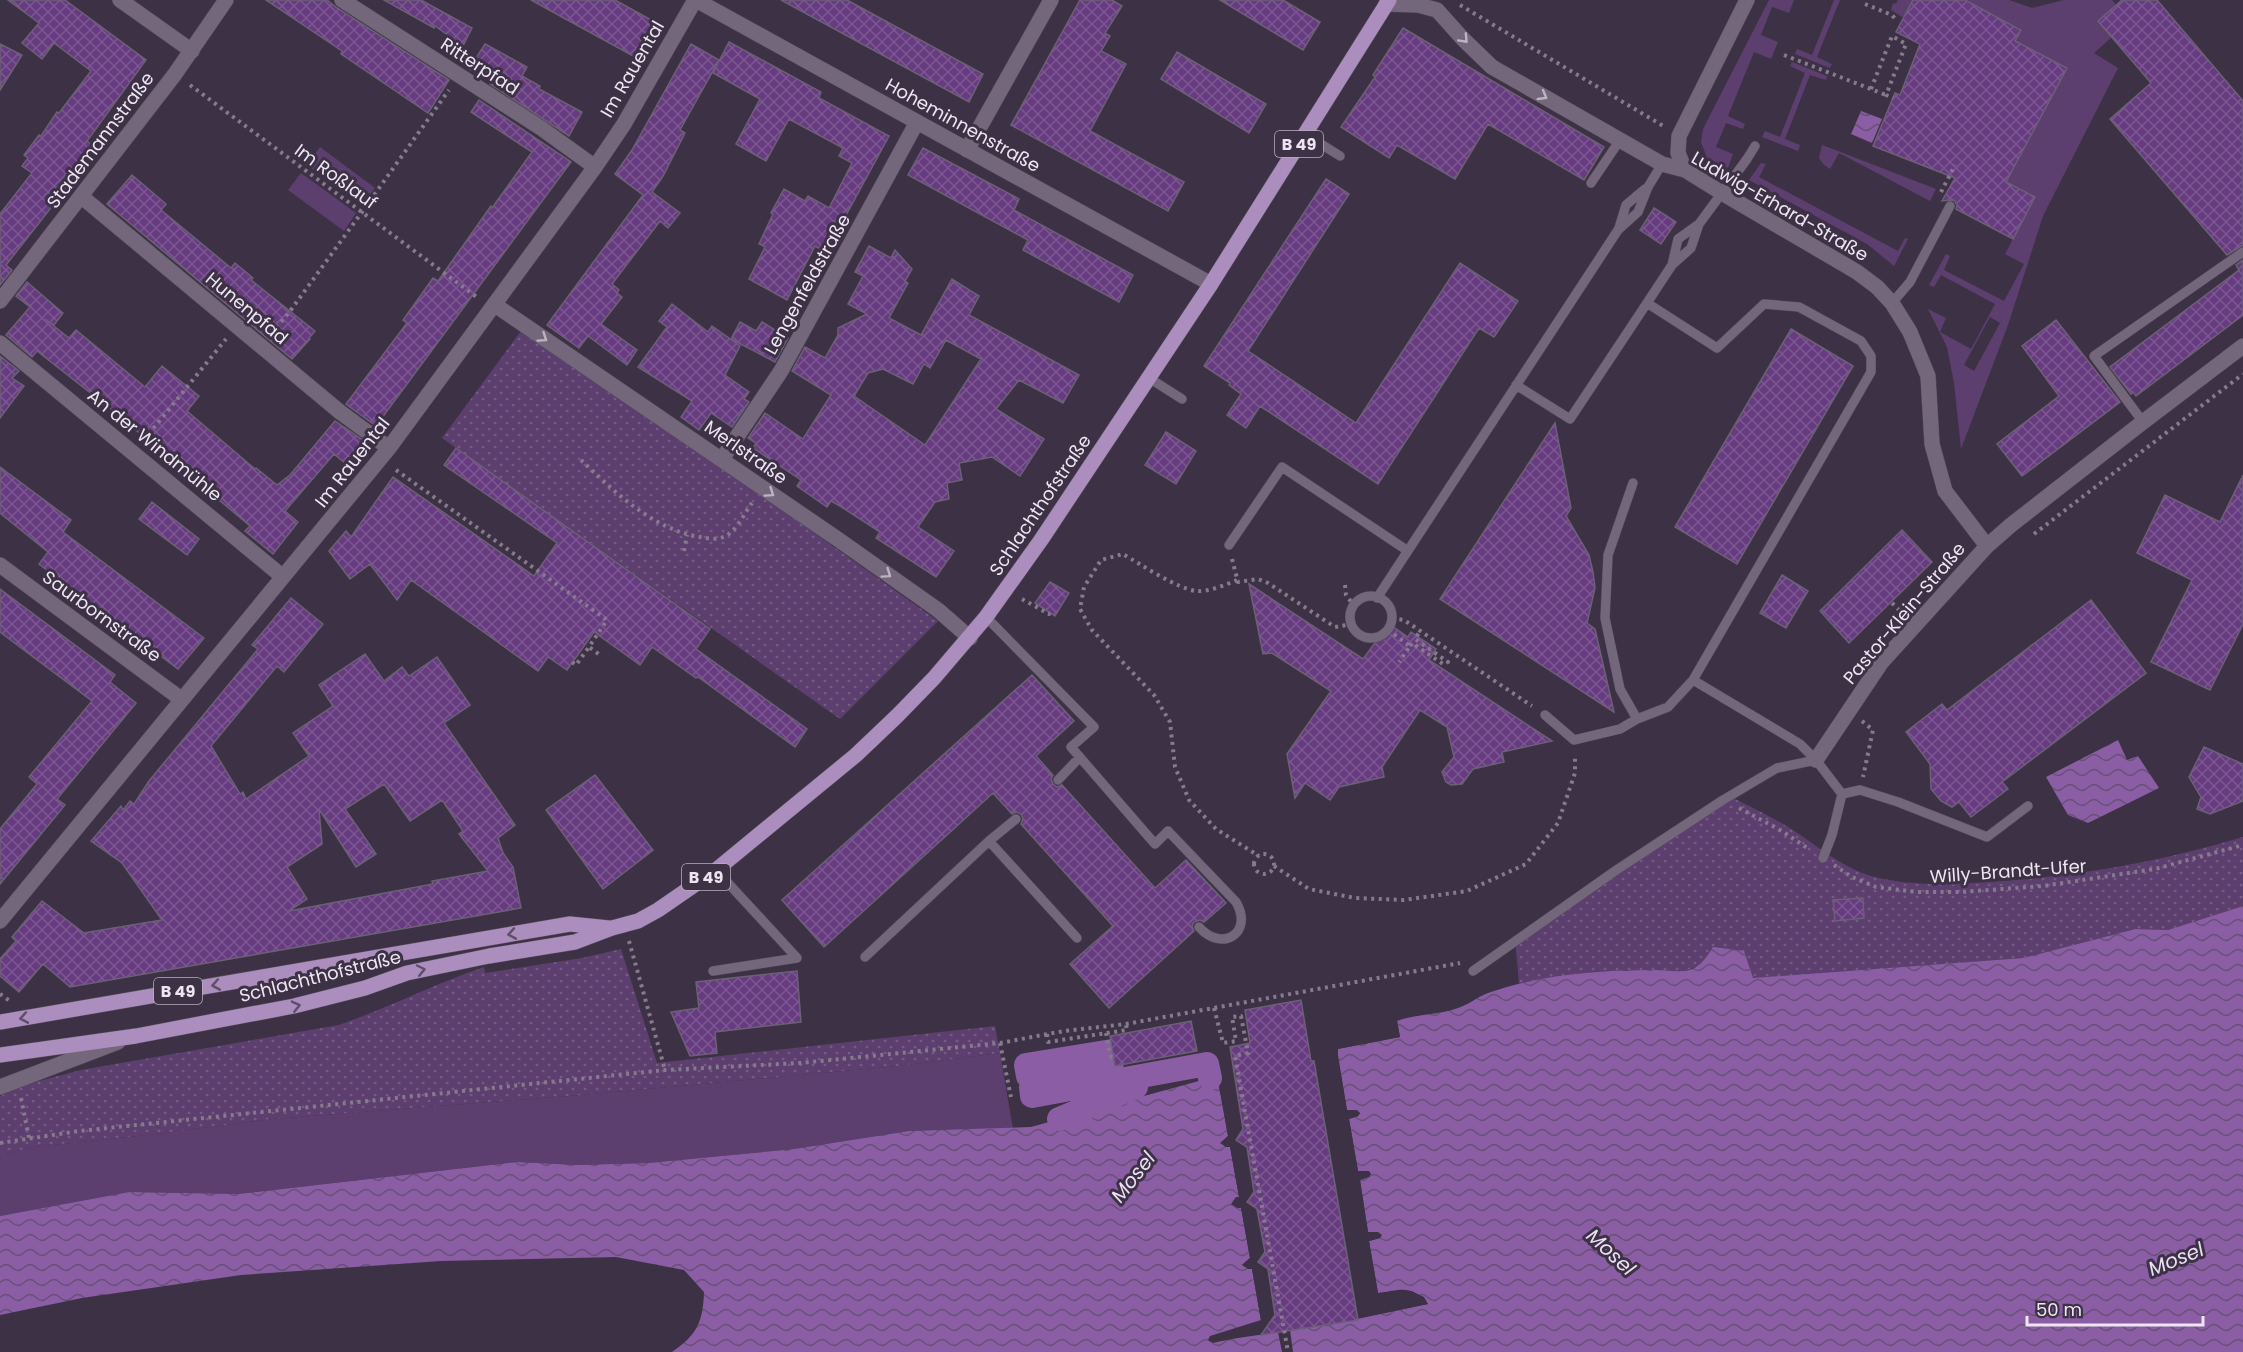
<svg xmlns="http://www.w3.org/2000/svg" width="2243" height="1352" font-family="Poppins,sans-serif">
	<defs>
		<pattern id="park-dots" width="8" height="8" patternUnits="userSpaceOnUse" patternTransform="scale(1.5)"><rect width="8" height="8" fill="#5c3f6e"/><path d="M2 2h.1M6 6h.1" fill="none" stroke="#745b83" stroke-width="1.8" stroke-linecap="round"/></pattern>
		<pattern id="water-waves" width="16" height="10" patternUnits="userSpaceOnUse" patternTransform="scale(1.5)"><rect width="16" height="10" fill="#8a5da4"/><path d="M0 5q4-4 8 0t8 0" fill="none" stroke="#685176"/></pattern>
		<pattern id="building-cross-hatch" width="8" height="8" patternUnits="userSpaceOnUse" patternTransform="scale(1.5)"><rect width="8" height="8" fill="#663b7f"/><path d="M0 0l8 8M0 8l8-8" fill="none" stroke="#7c5792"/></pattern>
	</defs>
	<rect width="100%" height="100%" fill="#3d3245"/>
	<!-- grass -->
	<path fill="#5c3f6e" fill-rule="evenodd" d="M1769,0H1794L1789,13L1772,7L1761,35L1778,42L1771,59L1754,52L1728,116L1745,124L1743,129L1726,123L1716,147L1733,154L1728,168L1707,158L1701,142L1703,129Z
		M1834,0H1840L1817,57L1832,64L1830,68L1795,54L1797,49L1812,55Z
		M1898,0H1913L1904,18L1891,10L1893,3L1896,4Z
		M1965,0H2009L2032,8L2064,0H2112L2116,5L2098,21L2112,37L2094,53L2118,68L2043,216L2008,325L1961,449L1954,383L1947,347L1928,309L1946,318L1940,332L1971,349L1995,304L1941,275L1934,287L1929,285L1946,254L1950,256L1944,270L2004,301L2024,264L2005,254L2035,198L1997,177L2002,167L2012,172L2067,68L2025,46L2011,49L2021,29ZM1990,317L2000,323L1974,371L1964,365Z
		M1792,62L1827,76L1826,80L1810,75L1785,139L1800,145L1798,151L1762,137L1765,131L1780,137L1805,73L1790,66Z
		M1822,145L1838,151L1936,189L1930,201L1839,153L1830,169L1824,165L1819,158Z
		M320,147L375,188L362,205L307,165Z
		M1761,163L1766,164L1759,177L1898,251L1905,238L1908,239L1894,266L1867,244L1749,180Z
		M301,173L356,213L344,231L288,190Z
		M1000,1053L1013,1129L909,1131L794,1149L648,1163L577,1165L517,1162L238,1194L129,1192L0,1216V1155L33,1147L156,1134L272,1119L581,1095L898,1066Z"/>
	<!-- park -->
	<path fill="url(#park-dots)" d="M521,331L750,487L938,621L840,719L442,438Z
		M1728,795C1748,806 1769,815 1788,827C1817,845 1845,871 1879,878C1919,887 1961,884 2002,881C2084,875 2164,861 2243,837V906L2168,930L2134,929L2023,958L1752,979L1702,965L1685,971L1629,970L1592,972L1519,984L1515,938Z
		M621,949L657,1063L995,1026L1000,1053L898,1066L581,1095L272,1119L156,1134L33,1147L0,1155V1096L28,1084L81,1070L339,1025C388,1008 434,984 484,967L485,973L582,958Z"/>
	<!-- water -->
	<path fill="url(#water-waves)" d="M1861,111L1882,119L1872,143L1851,134Z
		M2118,740L2127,760L2138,756L2159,788L2088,823L2068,815L2046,777Z
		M2243,906V1352H672C697,1335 703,1322 704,1292L684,1270L616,1257L441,1261L241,1275L82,1298L0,1315V1216L129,1192L238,1194L517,1162L577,1165L648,1163L794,1149L909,1131L1031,1127L1217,1076L1228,1136L1221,1143L1230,1146L1239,1197L1232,1204L1241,1207L1250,1258L1242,1265L1252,1269L1261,1321L1209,1338L1213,1343L1322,1319L1324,1325L1428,1304C1411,1284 1401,1290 1378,1293L1369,1241L1380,1238L1378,1232H1368L1360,1180L1370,1176V1173L1358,1171L1349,1119L1358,1116L1360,1113L1347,1110L1337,1049L1400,1037L1397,1021C1416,1014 1436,1015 1455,1009C1467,1006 1477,997 1488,993C1540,975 1597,970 1651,970C1684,970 1694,979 1713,947L1744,951L1753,978L2023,958L2135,929L2168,930Z"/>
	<!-- pier -->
	<path fill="#3d3245" d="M1394,1021H1397L1400,1037L1338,1049V1059L1347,1110H1357L1360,1113L1358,1116L1349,1119L1358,1171H1369L1371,1174L1369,1177L1360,1180L1368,1232H1378L1382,1235L1380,1238L1369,1241L1378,1293L1411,1291L1424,1297L1428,1304L1324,1326L1322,1319L1303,1322V1328L1290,1330L1293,1352H1282L1278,1332L1211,1342L1208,1340L1210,1336L1261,1320L1252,1269H1248L1242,1265L1250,1258L1241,1208H1237L1231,1204L1236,1197H1239L1230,1147H1226L1220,1143L1228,1136L1217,1073L1220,1076L1231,1136L1225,1142L1233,1146L1242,1196L1236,1203L1244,1207L1253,1258L1246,1264L1255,1268L1264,1321L1262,1324L1212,1339L1300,1325L1301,1319L1322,1316L1325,1317L1326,1322L1425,1303L1422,1299L1410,1294L1402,1293L1378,1296L1375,1294L1366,1241L1368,1238L1379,1235H1368L1365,1233L1357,1180L1368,1174H1358L1355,1172L1346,1119L1347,1116L1357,1113L1344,1111L1334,1050L1337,1046L1397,1034Z"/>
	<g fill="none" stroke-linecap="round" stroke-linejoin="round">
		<!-- canal -->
		<path stroke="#8a5da4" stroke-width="24" d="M1112,1051L1026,1065L1028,1076L1111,1062L1112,1071L1031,1087L1032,1096L1207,1064L1210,1078
			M1059,1119L1136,1087"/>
	</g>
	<!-- building -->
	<path fill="url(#building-cross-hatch)" stroke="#6c6075" stroke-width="1.5" fill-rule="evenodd" d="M8,0H65L146,60L87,141L97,149L6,265L12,270L0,285V214L32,173L22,166L28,158L24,155L39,135L41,136L57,112L59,113L91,71L54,43L42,59L22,43L39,23Z
		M266,0H327L337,8L449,80L428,113L341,54L342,51Z
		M384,0H421L472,28L463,46L435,26L434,28Z
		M531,0H615L655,22L635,57Z
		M781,0H847L983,74L969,102Z
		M1080,0H1112L1122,6L1105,33L1110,36L1101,51L1126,64L1090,131L1184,182L1168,211L1011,125Z
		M1220,0H1283L1320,22L1303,50Z
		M1913,0H1965L2021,30L2015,41L2067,68L2006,182L2035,197L2013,239L1956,209L1957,205L1954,200L1942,201L1955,178L1873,146L1895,93L1900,95L1920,44L1896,32Z
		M2122,0H2157L2243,101V245L2227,255L2110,119L2151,83L2098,21Z
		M1403,28L1604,147L1584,180L1488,124L1455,179L1397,145L1389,158L1341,127L1375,77L1373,75Z
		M729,42L821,92L819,98L889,136L826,252L815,246L787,300L749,279L765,247L759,244L773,214L771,213L784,189L805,201L808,196L829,208L852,163L839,156L843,148L789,119L766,161L736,144L760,99L713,73Z
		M0,44L22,55L0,90Z
		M485,44L527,67L522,76L540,86L539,89L582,112L569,136L490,84L492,81L469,69Z
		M691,44L719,60L680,130L685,133L663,176L652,192L680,213L668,228L660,221L612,284L619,290L617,293L622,297L601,324L637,350L627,365L588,336L579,348L547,325L643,195L615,174L632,150Z
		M1177,52L1266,104L1249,133L1161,79Z
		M479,100L571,162L376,426L346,404L407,323L403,320L433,278L438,281L491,206L492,208L532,152L471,112Z
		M923,148L1019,199L1014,210L1133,275L1119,302L1023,250L1028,240L908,175Z
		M132,175L166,204L161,210L231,268L235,263L253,278L251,280L315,331L309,338L310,339L292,359L107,204Z
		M1326,179L1349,194L1248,351L1356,423L1460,263L1518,301L1494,337L1479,328L1378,484L1260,406L1246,428L1227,415L1241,394L1229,385L1230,383L1204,366Z
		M1654,208L1676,222L1661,244L1640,230Z
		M869,246L891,258L895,250L912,269L905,281L908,283L889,318L921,335L952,279L979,296L969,315L1079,375L1063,403L1019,380L996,409L1044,439L1020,476L992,457L959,463L962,480L947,483L949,499L935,502L918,527L954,551L936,577L876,538L880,532L840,506L831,501L827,507L797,486L801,480L753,448L756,443L748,438L765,413L803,439L831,395L792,371L805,347L825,358L838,335V328L867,314L848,304L863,276L855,272ZM946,340L981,359L925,445L854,396L868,373L883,369L913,384L924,364L930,368Z
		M2243,260V315L2136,396L2133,392L2131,394L2110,367L2239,270L2236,265Z
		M27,282L63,313L54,325L45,319L69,338L76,330L145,387L162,366L199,396L187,411L255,469L256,468L277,485L290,475L335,421L364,441L345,463L334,454L285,511L298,522L273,554L245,531L250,526L112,410L37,351L32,357L6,335L30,307L16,296Z
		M672,304L708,332L712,326L740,346L725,375L749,392L744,399L749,402L732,427L711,413L699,430L681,417L692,401L638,367L667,327L659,321Z
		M2056,320L2120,402L2022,476L1997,444L2059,396L2022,346Z
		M740,322L756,331L762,322L788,338L775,362L731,339Z
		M1791,329L1853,366L1737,564L1675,527Z
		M0,356L19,371L12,378L24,386L0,418Z
		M1555,423L1571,508L1566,516L1589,555L1593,572L1595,588L1587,623L1595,629L1614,712L1440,599Z
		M1166,432L1196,451L1176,484L1145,465Z
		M456,448L710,629L696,649L807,729L795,747L698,677L696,678L652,647L640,665L594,632L567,670L548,657L538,671L411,580L397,600L370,564L350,579L329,551L346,531L351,537L393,477L534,576L557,543L444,465Z
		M0,467L71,520L63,532L204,638L178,669L39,564L48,552L0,513Z
		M2243,475V624L2210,690L2151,662L2192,580L2137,553L2165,495L2220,522Z
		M152,502L199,539L187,555L139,519Z
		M1902,530L1932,562L1849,643L1820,611Z
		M1782,575L1808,591L1786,628L1760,613Z
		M1050,582L1069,593L1055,616L1035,603Z
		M1249,584L1363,659L1389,624L1408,637L1411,632L1436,649L1429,660L1552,741L1502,752L1504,762L1473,769L1462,784L1451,785L1446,782L1442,772L1454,757L1447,727L1420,710L1382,767L1384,777L1339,787L1330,800L1305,783L1295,798L1287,754L1331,691L1272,653L1263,654Z
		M0,589L115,675L110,682L136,703L57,799L65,805L0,884V829L37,784L29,777L92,701L0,632Z
		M291,598L323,624L284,672L277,666L211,746L240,794L243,792L246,799L309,756L293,733L333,706L319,685L365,654L384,681L402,667L409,676L437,657L470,705L444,723L515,825L498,838L503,853L513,867L521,908L70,987L43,964L19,992L0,976V959L16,941L12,937L42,901L84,933L162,920L122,863L91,841L121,806L123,810L130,801L134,804L149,781L258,649L252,645ZM384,784L410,821L442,800L463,831L459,834L488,871L432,881L433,884L289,911L307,899L287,867L322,844L319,809L356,867L376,854L345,809Z
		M2091,600L2146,673L2002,782L2008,789L1971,817L1959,802L1952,807L1941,801L1931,789L1930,764L1906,732L1942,704L1947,710Z
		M1032,675L1074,721L1036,756L1053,775L1051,779L1053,784L1057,787L1062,785L1155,888L1186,860L1226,903L1204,922L1200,920L1194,922L1192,926L1194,931L1109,1008L1070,964L1113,926L1021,824L1023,819L1021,814L1016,812L1012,814L993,793L824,947L782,900Z
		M2204,747L2243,764V801L2210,814L2197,809L2201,797L2189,777Z
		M595,775L653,850L603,889L546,810Z
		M1863,898L1864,918L1835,921L1833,900Z
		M797,971L801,1022L715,1032L717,1053L690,1056L671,1012L699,1008L696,982Z
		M1301,1000L1311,1061H1314L1358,1320L1261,1335L1275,1315L1268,1269L1258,1262L1265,1252L1257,1209L1247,1202L1254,1192L1247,1147L1236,1140L1243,1129L1230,1047L1250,1043L1245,1010Z
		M1191,1021L1197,1051L1115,1066L1110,1036Z"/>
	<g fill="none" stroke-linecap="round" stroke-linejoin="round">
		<!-- lane casing -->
		<g stroke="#584e5f" stroke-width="10">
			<path id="lane" d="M1305,134L1340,156
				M1591,183L1620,140
				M1619,228L1626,205L1645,189
				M1672,265L1678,239L1699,224L1747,159L1755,146
				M1647,303L1672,265L1691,248L1699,224
				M1892,303L1910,282L1950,206
				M1149,378L1182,399
				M1516,385L1570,419L1647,303L1717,348L1764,304L1799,307L1861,341L1871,356V372L1693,680L1800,744L1816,760L1842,794L1832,835L1823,858
				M2143,422L2094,356L2243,252
				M1633,483L1608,555L1605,618L1620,689L1637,719L1668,707L1693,680
				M1229,545L1282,467L1408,551
				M1350 617a21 21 0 1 1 42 0a21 21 0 1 1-42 0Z
				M1377,598L1618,230L1638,212L1648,187L1662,164
				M986,617L1094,727L1071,747L1155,844L1168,831L1236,902C1254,933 1222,953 1199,927
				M1545,715L1574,740L1620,729L1637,719
				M1058,780L1080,757
				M1842,794L1860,790L1898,802L1987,837L2028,806
				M989,841L1077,938
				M865,957L989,841L1016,819
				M713,971L797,958L716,870
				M1473,971L1615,871L1723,800L1777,768L1816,760"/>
		</g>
		<!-- street casing -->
		<g stroke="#584e5f" stroke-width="16">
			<path id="street" d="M120,0L192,51
				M342,0L541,128L595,167
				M696,0L1211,284
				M1386,4L1418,5L1437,10L1463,39L1492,67L1662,164L1685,170L1722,193L1857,272L1877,287L1892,303L1910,332L1928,376L1932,444L1945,491L1987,546
				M967,150L1051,0
				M1685,170L1678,153L1679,136L1747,0
				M82,197L340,412L389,448
				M0,301L175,74L226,0
				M495,305L839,540L938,610L970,638
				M0,343L283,577
				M722,459L781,371L917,122
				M0,565L181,699
				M1816,760L1881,663L1987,546L2011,525L2143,422L2243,346
				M0,921L389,448L595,167L624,124L695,0"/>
		</g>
		<!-- secondary casing -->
		<g stroke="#584e5f" stroke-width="16">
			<path id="secondary" d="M0,1087L118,1042"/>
		</g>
		<!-- primary casing -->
		<g stroke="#584e5f" stroke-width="16">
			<path id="primary" d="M0,1022L570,924L609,928
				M0,1055L136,1036L294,1006L365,988L407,973L489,956L575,942L612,928L638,921L658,910L716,870L856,755L897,716L934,678L986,617L1041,540L1211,284L1389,0"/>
		</g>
		<!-- path -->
		<path stroke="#857b8c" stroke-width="4" stroke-dasharray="3 4.5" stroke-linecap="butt" d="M1865,4L1892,15L1897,21
			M1460,5L1665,127
			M1784,55L1886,95
			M190,85L478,298
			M1871,89L1892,36L1906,44L1886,95L1893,98
			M1941,192L1955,165
			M271,333L288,314L362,212L449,90
			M144,440L226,339
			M581,460C615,492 652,529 700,537C710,539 721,541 730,533C739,526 745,512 752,503
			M396,470L607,620L589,647L600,655
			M2034,534L2243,374
			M684,551L687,535
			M1232,559L1238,582L1258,579L1268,583L1335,627L1352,624
			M1237,580C1225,585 1209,592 1196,591C1178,589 1140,564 1123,554L1101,560L1084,587L1080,609L1092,630L1154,695L1170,722L1175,767L1189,800L1216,829L1259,856
			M1345,585L1346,595L1354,606
			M1022,599L1049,614L1050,613
			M1892,603L1899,610
			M1392,618L1404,620L1532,706
			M1388,630L1410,646L1399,662
			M1410,646L1412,643L1443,664L1448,662L1415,639L1420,631
			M572,662L576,665L589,647
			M1862,721L1873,730L1863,777
			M1739,808L1782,831L1810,850
			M1254 864a10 10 0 1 1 20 0a10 10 0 1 1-20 0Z
			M1834,865L1852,877L1876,887L1917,892H1961L2043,886L2155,869L2243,845
			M1274,866L1309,889L1355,898L1404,900L1467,891L1526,864L1558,823L1575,773V756
			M629,941L665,1070
			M0,994L10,1001
			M1214,1008L1223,1043L1236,1041L1232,1017L1241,1016L1248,1053L1235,1056L1288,1352
			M1106,1033L1111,1057L1113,1056
			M1047,1034L1048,1042L1127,1030L1126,1025
			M1000,1043L1011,1097
			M21,1098L29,1138
			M0,1143L79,1131L665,1070L800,1063L1000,1043L1064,1031L1126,1024L1460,963"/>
		<!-- lane -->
		<use href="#lane" stroke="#74677c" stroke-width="9"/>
		<!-- street -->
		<use href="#street" stroke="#74677c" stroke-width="15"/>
		<!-- secondary -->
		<use href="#secondary" stroke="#74677c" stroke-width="15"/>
		<!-- primary -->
		<use href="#primary" stroke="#ac8ebe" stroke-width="15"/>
	</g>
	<!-- one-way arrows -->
	<defs><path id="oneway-chevron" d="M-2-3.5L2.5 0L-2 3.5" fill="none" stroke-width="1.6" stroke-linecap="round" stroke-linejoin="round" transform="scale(1.5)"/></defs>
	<g stroke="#bdb3c3">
		<use href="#oneway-chevron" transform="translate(1464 39) rotate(47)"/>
		<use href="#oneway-chevron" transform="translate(1543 96) rotate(30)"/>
		<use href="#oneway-chevron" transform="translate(543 338) rotate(34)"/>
		<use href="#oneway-chevron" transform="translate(770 493) rotate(34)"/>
		<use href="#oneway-chevron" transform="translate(887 574) rotate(35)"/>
	</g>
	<g stroke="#5e4e69">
		<use href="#oneway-chevron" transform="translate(512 934) rotate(170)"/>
		<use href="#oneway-chevron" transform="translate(421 970) rotate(-12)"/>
		<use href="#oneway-chevron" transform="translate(216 985) rotate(170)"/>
		<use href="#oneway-chevron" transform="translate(296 1006) rotate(-13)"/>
		<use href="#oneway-chevron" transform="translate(24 1018) rotate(170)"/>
	</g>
	<g text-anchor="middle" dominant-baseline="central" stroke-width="6" stroke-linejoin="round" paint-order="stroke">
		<!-- shield labels -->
		<g fill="#3d3245" stroke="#b8afbe" stroke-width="1.5">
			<rect x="1275" y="131" width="48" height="26" rx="4.5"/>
			<rect x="682" y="864" width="48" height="26" rx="4.5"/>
			<rect x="154" y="978" width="48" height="26" rx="4.5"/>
		</g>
		<g font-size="16" font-weight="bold" fill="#ede5f2">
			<text x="1299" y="144">B 49</text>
			<text x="706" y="877">B 49</text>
			<text x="178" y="991">B 49</text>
		</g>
		<!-- street labels -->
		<g font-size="18" fill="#ede5f2" stroke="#3d3245">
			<text transform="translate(480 66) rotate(33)">Ritterpfad</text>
			<text transform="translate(632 69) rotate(-60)">Im Rauental</text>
			<text transform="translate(963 125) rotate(29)">Hoheminnenstraße</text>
			<text transform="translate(100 140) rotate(-53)">Stademannstraße</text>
			<text transform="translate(336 176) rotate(36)">Im Roßlauf</text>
			<text transform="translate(1780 206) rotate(30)">Ludwig-Erhard-Straße</text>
			<text transform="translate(807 284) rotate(-61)">Lengenfeldstraße</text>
			<text transform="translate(247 308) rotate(40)">Hunenpfad</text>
			<text transform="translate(155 445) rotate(39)">An der Windmühle</text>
			<text transform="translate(746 452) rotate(35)">Merlstraße</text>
			<text transform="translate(352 462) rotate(-52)">Im Rauental</text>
			<text transform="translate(1040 505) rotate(-56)">Schlachthofstraße</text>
			<text transform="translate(1904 613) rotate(-50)">Pastor-Klein-Straße</text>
			<text transform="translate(102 616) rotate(36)">Saurbornstraße</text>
			<text transform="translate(2008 871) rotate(-4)">Willy-Brandt-Ufer</text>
			<text transform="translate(320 976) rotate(-14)">Schlachthofstraße</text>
		</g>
		<!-- water labels -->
		<g font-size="20" font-style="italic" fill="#ebdff3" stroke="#3d3245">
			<text transform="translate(1133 1177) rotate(-52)">Mosel</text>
			<text transform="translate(1611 1252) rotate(43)">Mosel</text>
			<text transform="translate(2176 1259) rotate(-22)">Mosel</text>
		</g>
	</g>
	<!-- scale -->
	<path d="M2027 1316v9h176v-9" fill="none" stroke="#ede5f2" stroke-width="3"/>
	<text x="2036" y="1316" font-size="18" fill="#ede5f2" stroke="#3d3245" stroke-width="4.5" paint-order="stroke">50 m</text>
</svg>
